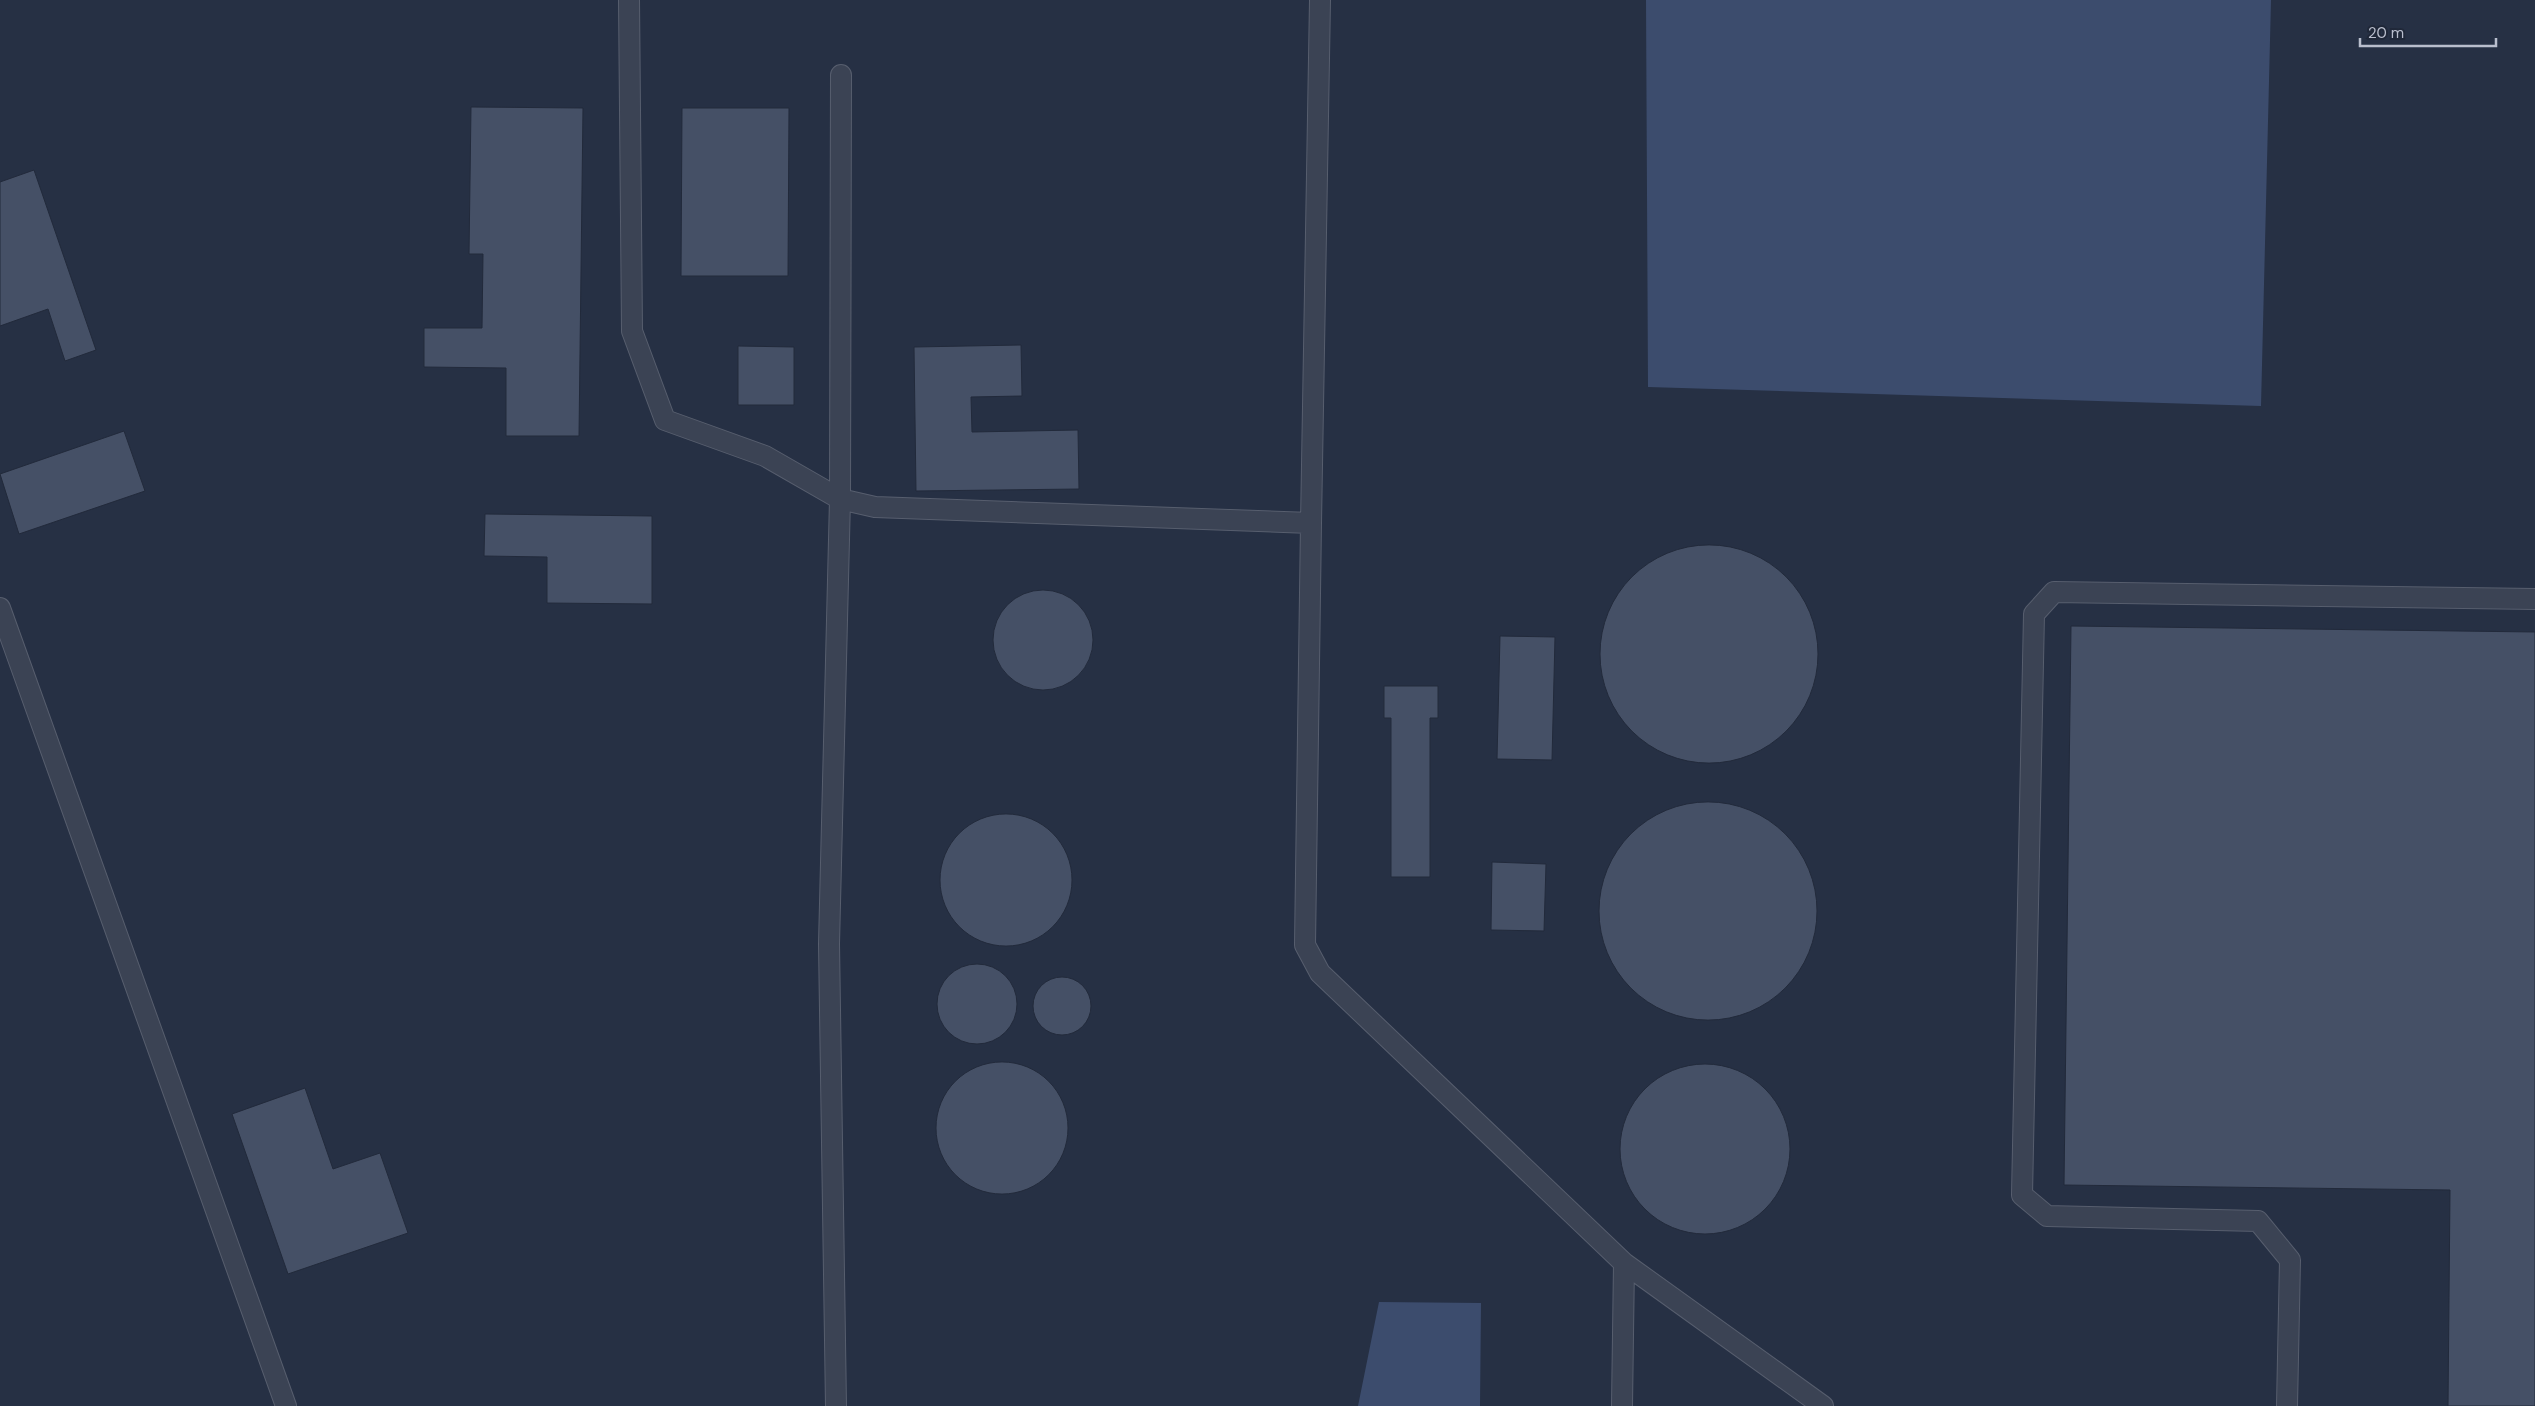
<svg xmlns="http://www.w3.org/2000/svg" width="2535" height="1406" font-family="'DM Sans',sans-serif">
	<rect width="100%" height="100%" fill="#263044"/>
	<!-- water -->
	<path fill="#3c4c6d" d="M1646,0H2271L2261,406L1648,387Z
		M1379,1302L1481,1303L1480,1406H1358Z"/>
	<!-- building -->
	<path fill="#455066" stroke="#222a3b" d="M471,107L583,108L579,436H506V368L424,367V328H482L483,254H469Z
		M682,108H789L788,276H681Z
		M34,170L96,350L65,361L48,309L0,326V182Z
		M1021,345L1022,396L971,397L972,432L1078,430L1079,489L916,491L914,347Z
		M738,346L794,347V405H738Z
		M124,431L145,491L19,534L0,474Z
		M485,514L652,516V604L547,603V557L484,556Z
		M1600 654a109 109 0 1 1 218 0a109 109 0 1 1-218 0Z
		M993 640a50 50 0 1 1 100 0a50 50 0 1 1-100 0Z
		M2071,626L2535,632V1406H2448L2450,1190L2064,1185Z
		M1500,636L1555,637L1552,760L1497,759Z
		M1384,686H1438V718H1430V877H1391V718H1384Z
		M1599 911a109 109 0 1 1 218 0a109 109 0 1 1-218 0Z
		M940 880a66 66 0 1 1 132 0a66 66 0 1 1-132 0Z
		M1492,862L1546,864L1544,931L1491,930Z
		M937 1004a40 40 0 1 1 80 0a40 40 0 1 1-80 0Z
		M1033 1006a29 29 0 1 1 58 0a29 29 0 1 1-58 0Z
		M936 1128a66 66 0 1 1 132 0a66 66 0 1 1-132 0Z
		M1620 1149a85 85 0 1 1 170 0a85 85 0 1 1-170 0Z
		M305,1088L333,1169L380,1153L408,1233L288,1274L232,1114Z"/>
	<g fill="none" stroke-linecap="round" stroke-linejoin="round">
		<!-- service casing -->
		<g stroke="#575e6e" stroke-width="22">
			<path id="service" d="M629,0L632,331L665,420L765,456L840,499L829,944L836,1406
				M841,75L840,499L875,507L1311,523L1305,945L1320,973L1624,1263L1622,1406
				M1311,523L1320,0
				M0,608L286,1406
				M1624,1263L1823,1406
				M2287,1406L2290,1260L2258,1221L2047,1216L2022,1195L2034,614L2054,592L2535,599"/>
		</g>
		<!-- service -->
		<use href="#service" stroke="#3b4354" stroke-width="20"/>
	</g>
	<!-- scale -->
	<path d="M2360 38v8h136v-8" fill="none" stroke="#b9becd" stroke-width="2.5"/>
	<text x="2368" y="38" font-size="15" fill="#b9becd" stroke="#202839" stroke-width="4" paint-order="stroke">20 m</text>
</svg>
